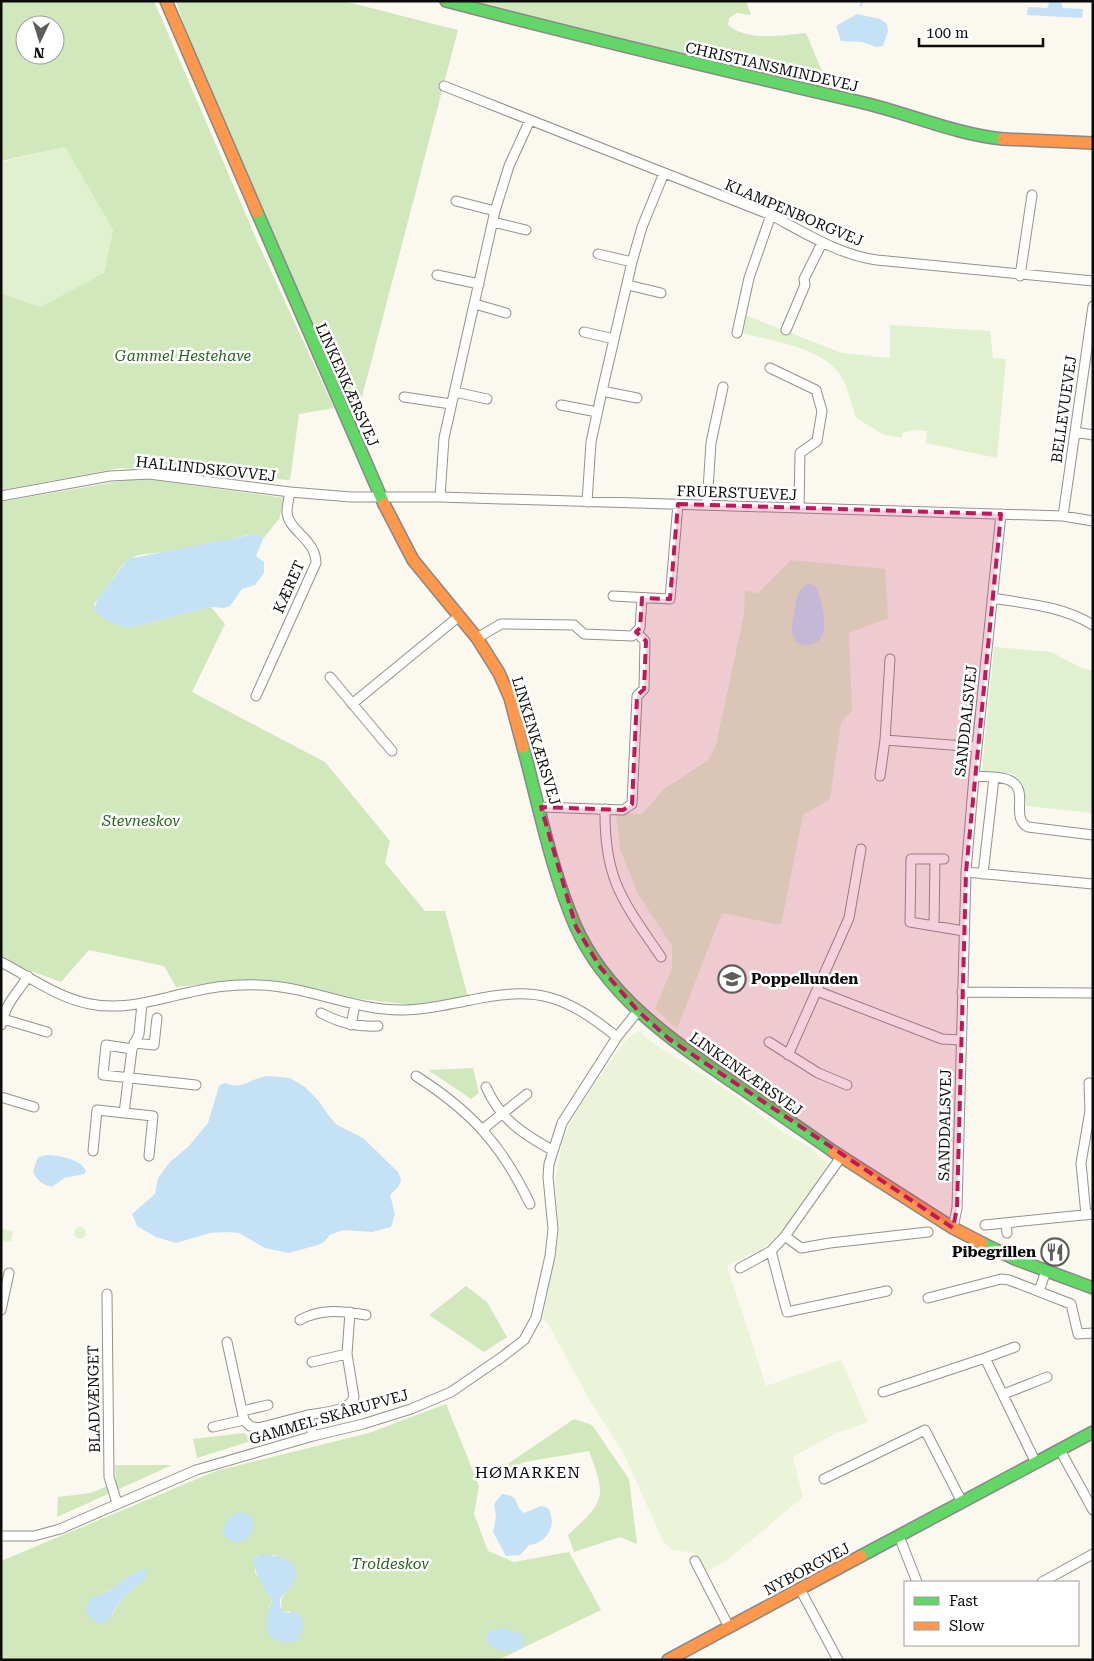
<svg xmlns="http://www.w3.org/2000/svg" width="1094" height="1661" font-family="'Roboto Serif',serif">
	<rect width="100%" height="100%" fill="#faf8ef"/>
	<!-- green -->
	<path fill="#e1f0ce" d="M65,147L113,230L104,273L40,307L1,293V162Z
		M745,315L842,353L890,358V325L990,331L993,358L1006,359L997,458L926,443L927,431L913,430L902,433V438L885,435L856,418C852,406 849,393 844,381C828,348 773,341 741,333Z
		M791,560L885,569L888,618L849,633L852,710L841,723L830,799L803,815L781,925L722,913L677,1029L655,1009L672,968V946L638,894L620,849L616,813L642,814L664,789L708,760L716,745L744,614L745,591L758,593Z
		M994,647L1051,652L1082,668L1093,671V813L1026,806L1023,784L1014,774L982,771Z
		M74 1233a6 6 0 1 1 12 0a6 6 0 1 1-12 0Z
		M1,1229L13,1231L11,1242L1,1241Z"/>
	<!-- forest -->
	<path fill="#d0e8bc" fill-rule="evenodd" d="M7,1H154L259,245L334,408L299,414L290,480L121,468L1,490V293L40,307L104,273L113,230L65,147L1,161V3ZM25,25H55V55H25Z
		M176,1H343L458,30L356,420L274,243L195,57Z
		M473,1H746L751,15L737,13L729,18L728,25C748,42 782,35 806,33L821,69L843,89L578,30Z
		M137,478L285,498L279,519L263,539L262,536L248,535L181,550L138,555L124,563L94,604C101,619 114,624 129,628L211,607L225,624L192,692L325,762L390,841L385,863L425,911H445L468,997L414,1005L360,999L283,982L235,981L176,987L164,966L89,950L61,982L1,960V502Z
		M473,1068L479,1093L471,1099L428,1070Z
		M466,1286L487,1302L507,1337L484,1352L429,1315Z
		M446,1404L479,1486L474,1514L488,1551L514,1562L569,1552L601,1610L498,1660H1V1561L216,1471L369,1433ZM256,1555H275L294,1582C286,1593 276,1599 284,1613L289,1611L301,1616L304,1628L269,1608L272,1598L255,1572ZM140,1571L146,1578L123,1597L112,1615L102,1593L111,1590L127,1577Z
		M574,1419L592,1425L629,1479L637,1544L620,1537L574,1552L568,1535C605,1500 607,1499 589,1451L525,1462L487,1478Z
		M244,1433L254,1440L197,1458L193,1439Z
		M115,1465H172L57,1517L58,1497L91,1493L116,1482Z"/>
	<!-- pitch -->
	<path fill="#ebf4d8" d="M639,1031L653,1043L740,1099L784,1133L810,1147L824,1161L827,1167L787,1224L767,1246L727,1266L766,1386L841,1360L868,1422L836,1433L793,1457L803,1497L725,1562L704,1573L695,1553L673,1550L663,1541L623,1452L589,1399L547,1322L542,1320L559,1231L555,1181L563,1138L578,1109L615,1054L628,1038Z"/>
	<!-- water -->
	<path fill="#c4e1f5" d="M1050,1H1060L1063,8L1083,9L1082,18L1027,15L1028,7L1047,8Z
		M857,14L880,19L887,24L888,31L883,46L876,47L862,42L841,41L836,26Z
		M255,534L262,536L263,539L256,556L264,562V573L255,585L242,589L230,606L224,608L211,607L129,628C117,625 101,620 94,609L98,598L128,559Z
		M809,583L817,588C820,601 826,616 824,630C821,647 796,653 792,632C791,625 794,616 795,609C796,598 798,588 809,583Z
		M269,1076L290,1078L305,1087L318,1100L329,1116L337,1125L363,1138L398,1172L401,1179L399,1186L390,1195L395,1214L391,1227L372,1232L343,1230L330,1235L324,1242L318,1245L288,1253L265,1248L239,1233L228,1232L210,1233L176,1243L156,1237L137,1226L132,1214L155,1194L158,1178L169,1163L189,1146L208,1123L219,1086L225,1083C245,1091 248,1078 269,1076Z
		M47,1155C59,1156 80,1158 86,1171L84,1174L64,1178L52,1187C43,1185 35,1179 33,1171L38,1157Z
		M502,1494C522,1496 512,1504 524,1513L541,1506L548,1508C558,1525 547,1543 529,1545L520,1555L506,1556L493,1532L496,1517L494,1504Z
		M243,1512C258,1519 255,1529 246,1540L235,1543L223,1535C224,1521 229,1514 243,1512Z
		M260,1554C274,1555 307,1560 293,1583C290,1588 284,1593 281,1598C278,1604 281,1608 284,1613L294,1612L301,1615L304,1628L297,1641C279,1645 263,1640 267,1618C268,1611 271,1605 272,1598C264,1593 252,1567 254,1557Z
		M147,1568L146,1578L123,1597L106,1623L99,1624L85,1613L89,1599L111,1590L127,1577Z
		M502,1628L523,1634L525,1640L522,1648C508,1654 483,1653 487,1632Z"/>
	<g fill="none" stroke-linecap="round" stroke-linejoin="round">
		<!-- stream -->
		<path stroke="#c4e1f5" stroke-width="2.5" d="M861,5L862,1"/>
		<!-- street casing -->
		<g stroke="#93928e" stroke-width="11">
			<path id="street" d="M444,86L771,215C805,233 839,255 877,260L1093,281
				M456,201L495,211
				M493,222L526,230
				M598,254L632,262
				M437,275L479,284
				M1020,276L1032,195
				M628,285L661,293
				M475,304L506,313
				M786,330L805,285L804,279L822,243
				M584,332L614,339
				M737,333L749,278L771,215
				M770,368L816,390L822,411L817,441L800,453L799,508
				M602,391L637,398
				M455,392L487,399
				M404,397L451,404
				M561,405L597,412
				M1075,432L1093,435
				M1,496L110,476L149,474L290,492L351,497H440L1063,516L1093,521
				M440,497L444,438L495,211L509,166L530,120
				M587,502L591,442L602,391L632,262L642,227L664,173
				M707,505L711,443L723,387
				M1063,516L1093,306
				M613,596L670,599L678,504
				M992,598C1028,604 1062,606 1093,625
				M477,638L501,624L574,625L584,634L632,636L636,632
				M330,677L392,751
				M256,696L316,563C316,539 288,531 287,512C287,506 289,498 290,492
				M352,704L458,617
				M885,740L977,747
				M880,776L885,740L890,659
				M974,776C985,777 999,776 1009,780C1031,790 1009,817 1028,827L1093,835
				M541,807L623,810L632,804L637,696L644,689L645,641L636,632L640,628L642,598
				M605,809C604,880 623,901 661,957
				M944,859H911L910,922L964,931
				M966,872L1093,884
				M983,874L994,778
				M934,926L935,859
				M1,962C30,977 58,998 90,1004C125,1011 157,999 191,992C212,987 236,984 259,985C308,986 354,1011 404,1010C427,1010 449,1004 471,1000C537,985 566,996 617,1037
				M817,991L942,1039L961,1040
				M962,992L1093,993
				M321,1013C340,1023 356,1027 378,1026
				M3,1019L47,1032
				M1,1025C7,1000 16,996 28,976
				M351,1025L355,1005
				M769,1042L818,1073L847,1085
				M134,1043L154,1045L157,1018
				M132,1049L106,1045L103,1075L196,1085
				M788,1055L849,918L861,849
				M416,1076C471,1111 502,1145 530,1204
				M486,1087C500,1119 523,1134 552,1150
				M1,1097L34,1107
				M124,1113L132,1049L139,1034L142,1004
				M483,1129L527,1094
				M93,1151L97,1110L153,1116L149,1156
				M1086,1215L1081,1163L1090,1111L1089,1083
				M1006,1223L1007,1233
				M985,1225L1093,1214
				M953,1228L957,1208L966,872L974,776L1001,514
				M785,1236L801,1248L830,1243L928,1232
				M771,1251L787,1312L887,1291
				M740,1268L771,1251L785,1236L841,1157
				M1039,1291L1046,1271
				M107,1294L109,1477L117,1503
				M928,1298L1001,1279L1009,1280L1071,1304L1078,1334L1093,1333
				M1,1310L9,1273
				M300,1320C321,1308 343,1311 366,1315
				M227,1342L244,1420L250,1426L258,1428L308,1415L313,1436
				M985,1358L1015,1347
				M312,1362L347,1354
				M883,1392L985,1358L1036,1463
				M1004,1394L1047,1377
				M242,1411L268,1405
				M308,1415C322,1412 349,1412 354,1397L347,1354L350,1312
				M213,1427L244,1420
				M1060,1450L1093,1510
				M824,1479L925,1430L962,1502
				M1,1536H34L60,1529L196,1470L313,1436L363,1424L411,1409L451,1392L502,1357L524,1340L536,1318L550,1256L553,1229L548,1177L549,1164L562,1123L617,1037L638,1011
				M899,1536L917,1582
				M695,1561L729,1627
				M1042,1582L1093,1554
				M800,1589L838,1660"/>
		</g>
		<!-- fast casing -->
		<g stroke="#898884" stroke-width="14">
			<path id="fast" d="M446,1C584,37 722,70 860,102C908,113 954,134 1003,139
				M257,212L384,504
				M523,747C539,806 551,869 575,925C606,996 673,1041 734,1083C768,1106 801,1129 834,1152
				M982,1243L1015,1259L1093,1288
				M861,1556L1093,1432"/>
		</g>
		<!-- slow casing -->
		<g stroke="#898884" stroke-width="14">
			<path id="slow" d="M166,1L257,212
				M1003,139L1093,143
				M384,504L413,560L477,638L499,673L510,698L523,747
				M834,1152L953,1228L982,1243
				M668,1660L861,1556"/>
		</g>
		<!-- street -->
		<use href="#street" stroke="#fefefd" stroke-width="9"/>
		<!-- fast -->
		<use href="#fast" stroke="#63d668" stroke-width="11"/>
		<!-- slow -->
		<use href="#slow" stroke="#ff974d" stroke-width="11"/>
	</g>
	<!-- marked area -->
	<path fill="#c2185b" fill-opacity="0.2" stroke="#c2185b" stroke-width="4" stroke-dasharray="10 6" stroke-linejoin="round" d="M678,504L1001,514L966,872L957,1208L953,1228L669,1039L638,1011L600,967L576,927L541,807L623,810L632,804L637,696L644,689L646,641L636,632L640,628L642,598L670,599Z"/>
	<!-- icons -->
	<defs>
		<g id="school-ring" transform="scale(1.4375)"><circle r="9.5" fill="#fff" stroke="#5f5e5b" stroke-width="1.5"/><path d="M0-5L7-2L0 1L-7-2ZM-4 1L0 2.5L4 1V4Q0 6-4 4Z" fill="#5f5e5b"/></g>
		<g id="restaurant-ring" transform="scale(1.4375)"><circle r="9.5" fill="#fff" stroke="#5f5e5b" stroke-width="1.5"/><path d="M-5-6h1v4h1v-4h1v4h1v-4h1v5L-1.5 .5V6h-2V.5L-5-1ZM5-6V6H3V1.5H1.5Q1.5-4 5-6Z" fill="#5f5e5b"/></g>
	</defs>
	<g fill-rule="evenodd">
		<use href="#school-ring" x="732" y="979"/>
		<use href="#restaurant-ring" x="1055" y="1252"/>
	</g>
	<g text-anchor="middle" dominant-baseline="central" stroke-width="5" stroke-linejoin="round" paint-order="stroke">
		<!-- street labels -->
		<g font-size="15" fill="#0b0b0b" stroke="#fff">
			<text transform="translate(772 67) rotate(13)">CHRISTIANSMINDEVEJ</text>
			<text transform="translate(794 213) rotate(23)">KLAMPENBORGVEJ</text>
			<text transform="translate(347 385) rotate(66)">LINKENKÆRSVEJ</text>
			<text transform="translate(1064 409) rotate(-82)">BELLEVUEVEJ</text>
			<text transform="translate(206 469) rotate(6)">HALLINDSKOVVEJ</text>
			<text transform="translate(737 493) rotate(2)">FRUERSTUEVEJ</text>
			<text transform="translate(289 587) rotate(-66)">KÆRET</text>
			<text transform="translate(966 721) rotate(-84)">SANDDALSVEJ</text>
			<text transform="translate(536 741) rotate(73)">LINKENKÆRSVEJ</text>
			<text transform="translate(746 1074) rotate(35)">LINKENKÆRSVEJ</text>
			<text transform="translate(945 1125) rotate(-89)">SANDDALSVEJ</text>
			<text transform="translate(94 1399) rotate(-91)">BLADVÆNGET</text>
			<text transform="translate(329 1417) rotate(-16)">GAMMEL SKÅRUPVEJ</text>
			<text transform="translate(807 1569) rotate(-28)">NYBORGVEJ</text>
		</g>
		<!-- park labels -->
		<g font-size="15" font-style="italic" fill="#25641b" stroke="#fff">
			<text x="183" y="356">Gammel Hestehave</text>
			<text x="141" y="821">Stevneskov</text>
			<text x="390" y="1564">Troldeskov</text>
		</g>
		<!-- poi labels -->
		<g font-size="15" font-weight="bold" fill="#0b0b0b" stroke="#fff" text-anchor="start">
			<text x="751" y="979">Poppellunden</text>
			<text x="1036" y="1252" text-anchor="end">Pibegrillen</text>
		</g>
		<!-- neighbourhood labels -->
		<g font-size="16" letter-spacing="1" fill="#0b0b0b" stroke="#fff">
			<text x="528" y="1472">HØMARKEN</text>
		</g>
	</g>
	<!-- border -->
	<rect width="1094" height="1661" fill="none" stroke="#0b0b0b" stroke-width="5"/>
	<!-- legend -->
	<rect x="904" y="1581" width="175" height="65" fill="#ffffff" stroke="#9d9d9d"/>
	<rect x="914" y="1597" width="25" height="8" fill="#63d668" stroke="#9d9d9d"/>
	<text x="949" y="1606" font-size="15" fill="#0b0b0b">Fast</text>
	<rect x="914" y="1622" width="25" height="8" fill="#ff974d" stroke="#9d9d9d"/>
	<text x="949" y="1631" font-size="15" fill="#0b0b0b">Slow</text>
	<!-- north arrow -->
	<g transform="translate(40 40) rotate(184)"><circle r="24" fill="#ffffff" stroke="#9d9d9d"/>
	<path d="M0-4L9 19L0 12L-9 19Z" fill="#5f5e5b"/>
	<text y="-8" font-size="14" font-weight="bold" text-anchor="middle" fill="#0b0b0b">N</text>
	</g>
	<!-- scale -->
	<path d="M919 38v8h124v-8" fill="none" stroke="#0b0b0b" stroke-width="2.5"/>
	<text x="926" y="38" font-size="15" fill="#0b0b0b" stroke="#ffffff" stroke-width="4" paint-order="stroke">100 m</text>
</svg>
